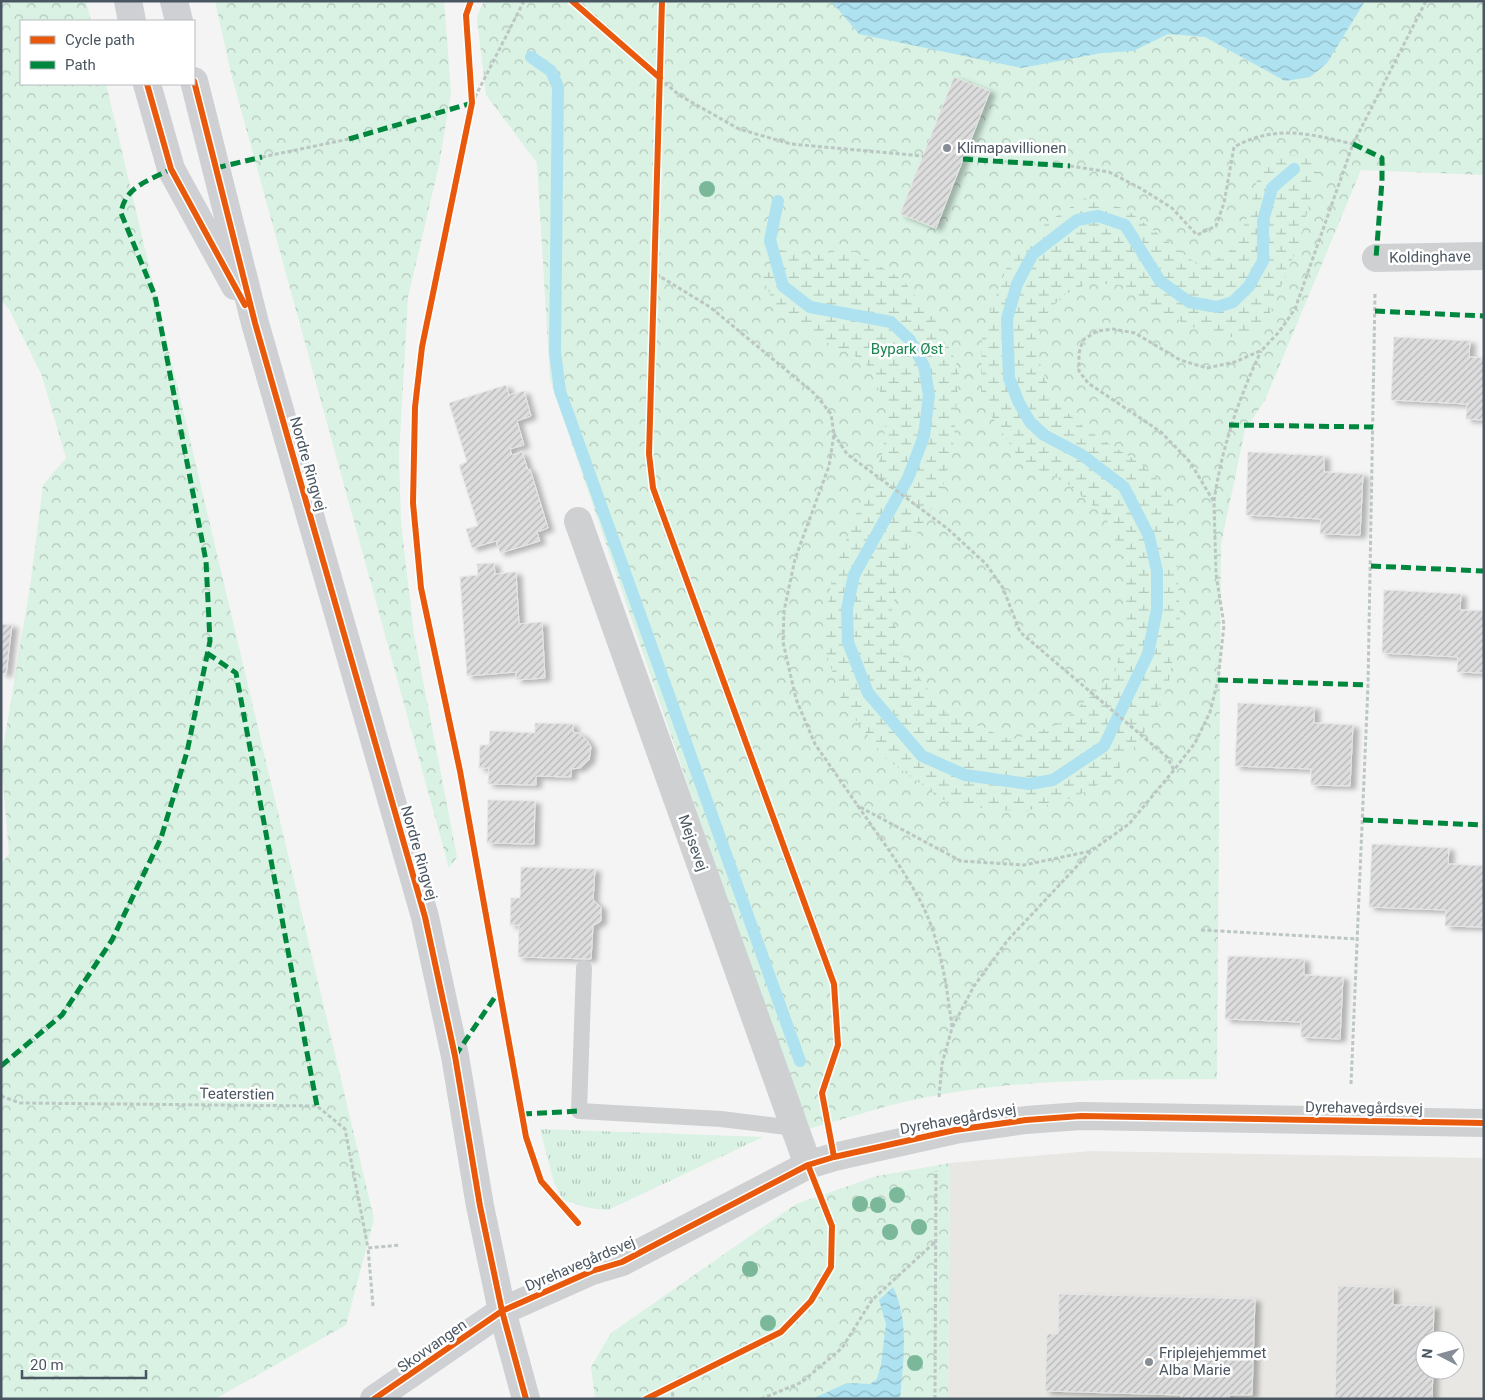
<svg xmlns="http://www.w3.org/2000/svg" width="1485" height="1400" font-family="Roboto,sans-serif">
	<defs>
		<pattern id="grass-tufts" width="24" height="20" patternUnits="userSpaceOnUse" patternTransform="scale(1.25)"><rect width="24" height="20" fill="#d9f2e3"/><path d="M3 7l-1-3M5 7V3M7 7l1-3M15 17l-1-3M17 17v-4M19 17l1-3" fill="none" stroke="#b2c7bb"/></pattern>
		<pattern id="forest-crowns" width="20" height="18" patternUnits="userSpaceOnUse" patternTransform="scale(1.25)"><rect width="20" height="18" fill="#d9f2e3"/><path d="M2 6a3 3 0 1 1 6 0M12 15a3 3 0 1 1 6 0" fill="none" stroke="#b2c7bb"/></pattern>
		<pattern id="wetland-marsh" width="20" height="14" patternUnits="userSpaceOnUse" patternTransform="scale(1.25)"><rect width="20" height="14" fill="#d9f2e3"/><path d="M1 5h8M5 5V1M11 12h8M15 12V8" fill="none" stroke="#b2c7bb"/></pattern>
		<pattern id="water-waves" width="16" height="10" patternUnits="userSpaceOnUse" patternTransform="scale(1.25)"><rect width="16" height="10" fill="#aee2f0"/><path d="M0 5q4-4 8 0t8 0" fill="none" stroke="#90bac6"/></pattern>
		<pattern id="building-hatch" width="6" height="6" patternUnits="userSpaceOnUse" patternTransform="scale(1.25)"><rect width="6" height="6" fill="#ddddde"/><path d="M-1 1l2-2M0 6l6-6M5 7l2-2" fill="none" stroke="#b5b6b7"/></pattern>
		<filter id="shadow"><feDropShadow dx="5.5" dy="3" stdDeviation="2.5" flood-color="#0004"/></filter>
	</defs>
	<rect width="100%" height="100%" fill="#f4f4f4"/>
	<!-- commercial -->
	<path fill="#e8e7e3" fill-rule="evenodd" d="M1091,1151L1484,1158V1399H948L950,1163ZM1425,1340H1455V1370H1425Z"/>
	<!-- grass -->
	<path fill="url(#grass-tufts)" d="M540,1129L763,1137L608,1210L589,1208L563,1200L554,1183Z"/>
	<!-- forest -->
	<path fill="url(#forest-crowns)" d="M1,1H86L91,21H21V84H106L374,1219L346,1325L215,1399H1V865L9,853L1,760L30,587L43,485L66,458L42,376L9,309L1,300Z
		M215,1H444L451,92L439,165L408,297L399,455L401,523L414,634L457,857L449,868L231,73Z
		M484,1H1484V175L1361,170L1276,374L1265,400L1245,430L1221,544L1217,1079C1119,1080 1019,1078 922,1098C883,1106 844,1119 805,1130L550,379L537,163L486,95L477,17Z
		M950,1163L948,1399H595L591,1367L611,1333L796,1204L877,1176Z"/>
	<!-- wetland -->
	<path fill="url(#wetland-marsh)" d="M1276,155L1305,156L1318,168L1300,241L1269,315L1250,337H1215L1155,310L1122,285L1089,283L1062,296L1044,317L1035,350L1054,401L1087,430L1151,470L1174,506L1180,616L1168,686L1150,724L1114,776L1075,797L1023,812L951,805L886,759L842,702L822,639L832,580L851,526L883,452L887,406L865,361L820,339L776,309L762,275L781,250L809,255L851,250L902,279L945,333L959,372L953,449L941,493L904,555L892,610L902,655L946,713L1012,740L1059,724L1114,676L1127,625L1124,561L1105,516L1062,479L1023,464L981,400L982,333L1007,267L1047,222L1085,198L1126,209L1202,268L1236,247L1249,212L1258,176Z"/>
	<!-- water -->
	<path fill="url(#water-waves)" d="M831,1H1365L1327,63L1310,77L1285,81L1205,37L1168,34L1133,51L1102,53L1021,68L859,34Z
		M893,1287C910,1323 903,1361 900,1399H812L847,1383L870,1384L877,1379L881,1365L886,1324L879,1300Z"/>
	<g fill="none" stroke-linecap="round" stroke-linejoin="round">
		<!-- stream -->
		<path stroke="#aee2f0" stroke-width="12" d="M531,57L551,71L558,87L555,352L560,391L800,1061
			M778,201L770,240L783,286L810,307L891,322L910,340L924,366L929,395L924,436L908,478L854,575L847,609L848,642L868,693L922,756L965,775L1029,784L1053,780L1104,746L1148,654L1157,609V571L1149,536L1124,487L1082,455L1044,435L1030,422L1019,403L1009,378L1007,319L1017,284L1033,254L1077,220L1098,216L1125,225L1160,281L1189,302L1217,307L1233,302L1249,286L1263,261V221L1272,188L1294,169"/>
	</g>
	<!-- building -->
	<path fill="url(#building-hatch)" stroke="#e5e6e7" filter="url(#shadow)" d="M954,77L990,91L936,228L900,214Z
		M1394,337L1470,341L1469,357L1484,358V420L1466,419L1467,404L1391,400Z
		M506,385L509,395L524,391L531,416L517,421L524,445L510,449L512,455L522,452L528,470L530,469L548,528L537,532L540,541L500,553L496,541L472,548L466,529L478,526L459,465L467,462L449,403Z
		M1248,452L1324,456V472L1363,474L1360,535L1320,534L1321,519L1246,515Z
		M494,563L495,574L516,572L519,624L542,622L545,678L516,680V672L467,676L460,577L478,575L477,564Z
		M1384,590L1461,594L1460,610L1484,611V673L1457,672L1458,657L1382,653Z
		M1,624L12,625L6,674L1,673Z
		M1238,703L1314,707V723L1353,725L1350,786L1311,785V769L1235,766Z
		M535,723L573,724V732L581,734L587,740L591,747L589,760L580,768L571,769V777L536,776V785L488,784L489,768H479L480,745H489L490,731L535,733Z
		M488,800L535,801L534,844L487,843Z
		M1372,844L1449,848L1448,864L1484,866V927L1445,926L1446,910L1369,907Z
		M521,867L595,869L593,900L601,907V921L593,926L591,959L518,957L519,925H510L511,898H520Z
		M1228,956L1304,959V975L1343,977L1340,1039L1301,1037V1022L1225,1019Z
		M1338,1286L1393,1288V1305L1434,1306L1433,1340H1425V1370H1433L1432,1399H1335Z
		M1059,1294L1255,1299L1252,1395H1229V1399H1181V1395L1045,1391L1047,1334H1058Z"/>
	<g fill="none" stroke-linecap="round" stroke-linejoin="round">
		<!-- path -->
		<path stroke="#bcc7c4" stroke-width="3" stroke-dasharray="4 2.5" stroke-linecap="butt" d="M572,1L679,95L739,129L791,144L923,156
			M662,1L649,454L653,488L834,984L838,1045L822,1095
			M472,103L524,1
			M262,157L349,139
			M1070,166L1109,172L1140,188L1172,208L1197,235L1216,226L1224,203L1234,147C1276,124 1310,134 1353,144
			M656,274L710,307L815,394L831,414L834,434L829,466L795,559L784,611L783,642L796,699L815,744L858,806
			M834,434L847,454L948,529L986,564L1003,588L1020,632L1167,757L1174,770
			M1214,501C1222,447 1238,400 1261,351
			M1201,930L1358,939
			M952,1027C946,982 940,935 917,895C900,864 878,835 858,806L961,861L1024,865L1091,851
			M1351,1084L1368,685L1375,294
			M1,1096L20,1103L317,1106L345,1129L368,1248
			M939,1097L942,1064L952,1028L974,986L1007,941L1091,851L1129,824L1174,770L1195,743L1210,712L1218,680L1224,625L1216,574L1214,502L1190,462L1161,432L1088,383L1079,371V353L1083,340L1097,331L1113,329L1135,333L1180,360L1207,368L1235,362L1262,350L1279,332L1295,309L1353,144L1426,1
			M373,1306L368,1248L400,1245
			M672,1386L673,1399
			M761,1399L802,1382L842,1348L872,1300L936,1241
			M935,1399L936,1171"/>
		<!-- lane -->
		<path stroke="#ced0d2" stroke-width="16" d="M584,968L579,1111L721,1119L794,1128"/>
		<!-- street -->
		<path stroke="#ced0d2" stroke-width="28" d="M1376,258L1484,256
			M578,521L808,1165
			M502,1311L592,1271L622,1262L808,1165L834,1157L955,1130L1026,1120L1081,1116L1484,1123"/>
		<!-- secondary -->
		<path stroke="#ced0d4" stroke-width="28" d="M128,1L132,21
			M174,1L179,21
			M194,81L255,323L425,917L455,1056L480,1206L502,1311L526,1399
			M147,84L171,169L235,286
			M374,1399L502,1311"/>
		<!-- quiet -->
		<path stroke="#00873e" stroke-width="5" stroke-dasharray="10 5" stroke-linecap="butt" d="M349,139L472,103
			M1353,144L1382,158V181L1376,258
			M963,159L1070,166
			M216,168L262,157
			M1375,311L1484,316
			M1229,425L1373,427
			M1371,566L1484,571
			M207,653L236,673L317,1106
			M1218,680L1368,685
			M1363,820L1484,825
			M455,1056L499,991
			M1,1066L62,1015L112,940L161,838L187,752L210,641L206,561L155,296L121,213C125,186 149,181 171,169
			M522,1114L579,1111"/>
		<!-- cycleway casing -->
		<g stroke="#fff" stroke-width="9">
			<path id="cycleway" d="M471,1L466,15L472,103L422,347L415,407L413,503L421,588L460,771L526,1137L541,1181L578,1223
				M572,1L660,78
				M662,1L649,454L653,488L834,984L838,1045L822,1093L834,1157
				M194,81L255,323L425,917L455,1056L480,1206L502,1311L526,1399
				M147,84L171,169L245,305
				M374,1399L502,1311L592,1271L622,1262L808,1165L834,1157L955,1130L1026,1120L1081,1116L1484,1123
				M646,1399L781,1332L811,1301L831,1267L832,1226L808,1165"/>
		</g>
		<!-- cycleway -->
		<use href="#cycleway" stroke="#e8590c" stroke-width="6"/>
	</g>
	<!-- trees -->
	<g fill="#7ab899">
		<circle cx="707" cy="189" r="8"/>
		<circle cx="897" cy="1195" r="8"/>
		<circle cx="860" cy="1204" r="8"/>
		<circle cx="878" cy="1205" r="8"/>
		<circle cx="919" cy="1227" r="8"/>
		<circle cx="890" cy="1232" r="8"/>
		<circle cx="750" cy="1269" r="8"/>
		<circle cx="768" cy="1323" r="8"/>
		<circle cx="915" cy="1363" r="8"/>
	</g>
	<!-- markers -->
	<g fill="#868d94" stroke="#fff" stroke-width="2">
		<circle cx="947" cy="148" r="5"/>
		<circle cx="1149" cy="1362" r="5"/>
	</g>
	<g text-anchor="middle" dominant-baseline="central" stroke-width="5" stroke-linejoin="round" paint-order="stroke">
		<!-- poi labels -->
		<g font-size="15" fill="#4a5661" stroke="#fff" text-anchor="start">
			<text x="957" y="148">Klimapavillionen</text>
			<text x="1159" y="1353">Friplejehjemmet<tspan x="1159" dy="17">Alba Marie</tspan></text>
		</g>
		<!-- street labels -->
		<g font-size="15" fill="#4a5661" stroke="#fff">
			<text transform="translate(1430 257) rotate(-1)">Koldinghave</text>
			<text transform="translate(308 464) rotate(74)">Nordre Ringvej</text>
			<text transform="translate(693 843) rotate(70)">Mejsevej</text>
			<text transform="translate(419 853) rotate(74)">Nordre Ringvej</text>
			<text transform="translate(237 1094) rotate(1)">Teaterstien</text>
			<text transform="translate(1364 1108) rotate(1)">Dyrehavegårdsvej</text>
			<text transform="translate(958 1119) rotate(-10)">Dyrehavegårdsvej</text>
			<text transform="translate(580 1264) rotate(-23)">Dyrehavegårdsvej</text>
			<text transform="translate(432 1346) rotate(-35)">Skovvangen</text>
		</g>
		<!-- park labels -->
		<g font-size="15" fill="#17864f" stroke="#fff">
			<text x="907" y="349">Bypark Øst</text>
		</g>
	</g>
	<!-- border -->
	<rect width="1485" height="1400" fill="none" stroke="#4a5661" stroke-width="5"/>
	<!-- legend -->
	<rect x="20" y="20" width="175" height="65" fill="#ffffff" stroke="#b7bbc0"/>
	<rect x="30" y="36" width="25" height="8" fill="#e8590c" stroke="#b7bbc0"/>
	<text x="65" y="45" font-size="15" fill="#4a5661">Cycle path</text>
	<rect x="30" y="61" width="25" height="8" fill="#00873e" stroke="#b7bbc0"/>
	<text x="65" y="70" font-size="15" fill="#4a5661">Path</text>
	<!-- north arrow -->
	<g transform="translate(1440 1355) rotate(276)"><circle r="24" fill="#ffffff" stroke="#b7bbc0"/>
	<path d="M0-4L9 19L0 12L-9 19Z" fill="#868d94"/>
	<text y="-8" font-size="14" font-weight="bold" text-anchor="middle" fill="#4a5661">N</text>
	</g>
	<!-- scale -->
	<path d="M22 1370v8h124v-8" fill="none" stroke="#4a5661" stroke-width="2.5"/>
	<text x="30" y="1370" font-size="15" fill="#4a5661" stroke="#ffffff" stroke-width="4" paint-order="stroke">20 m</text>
</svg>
